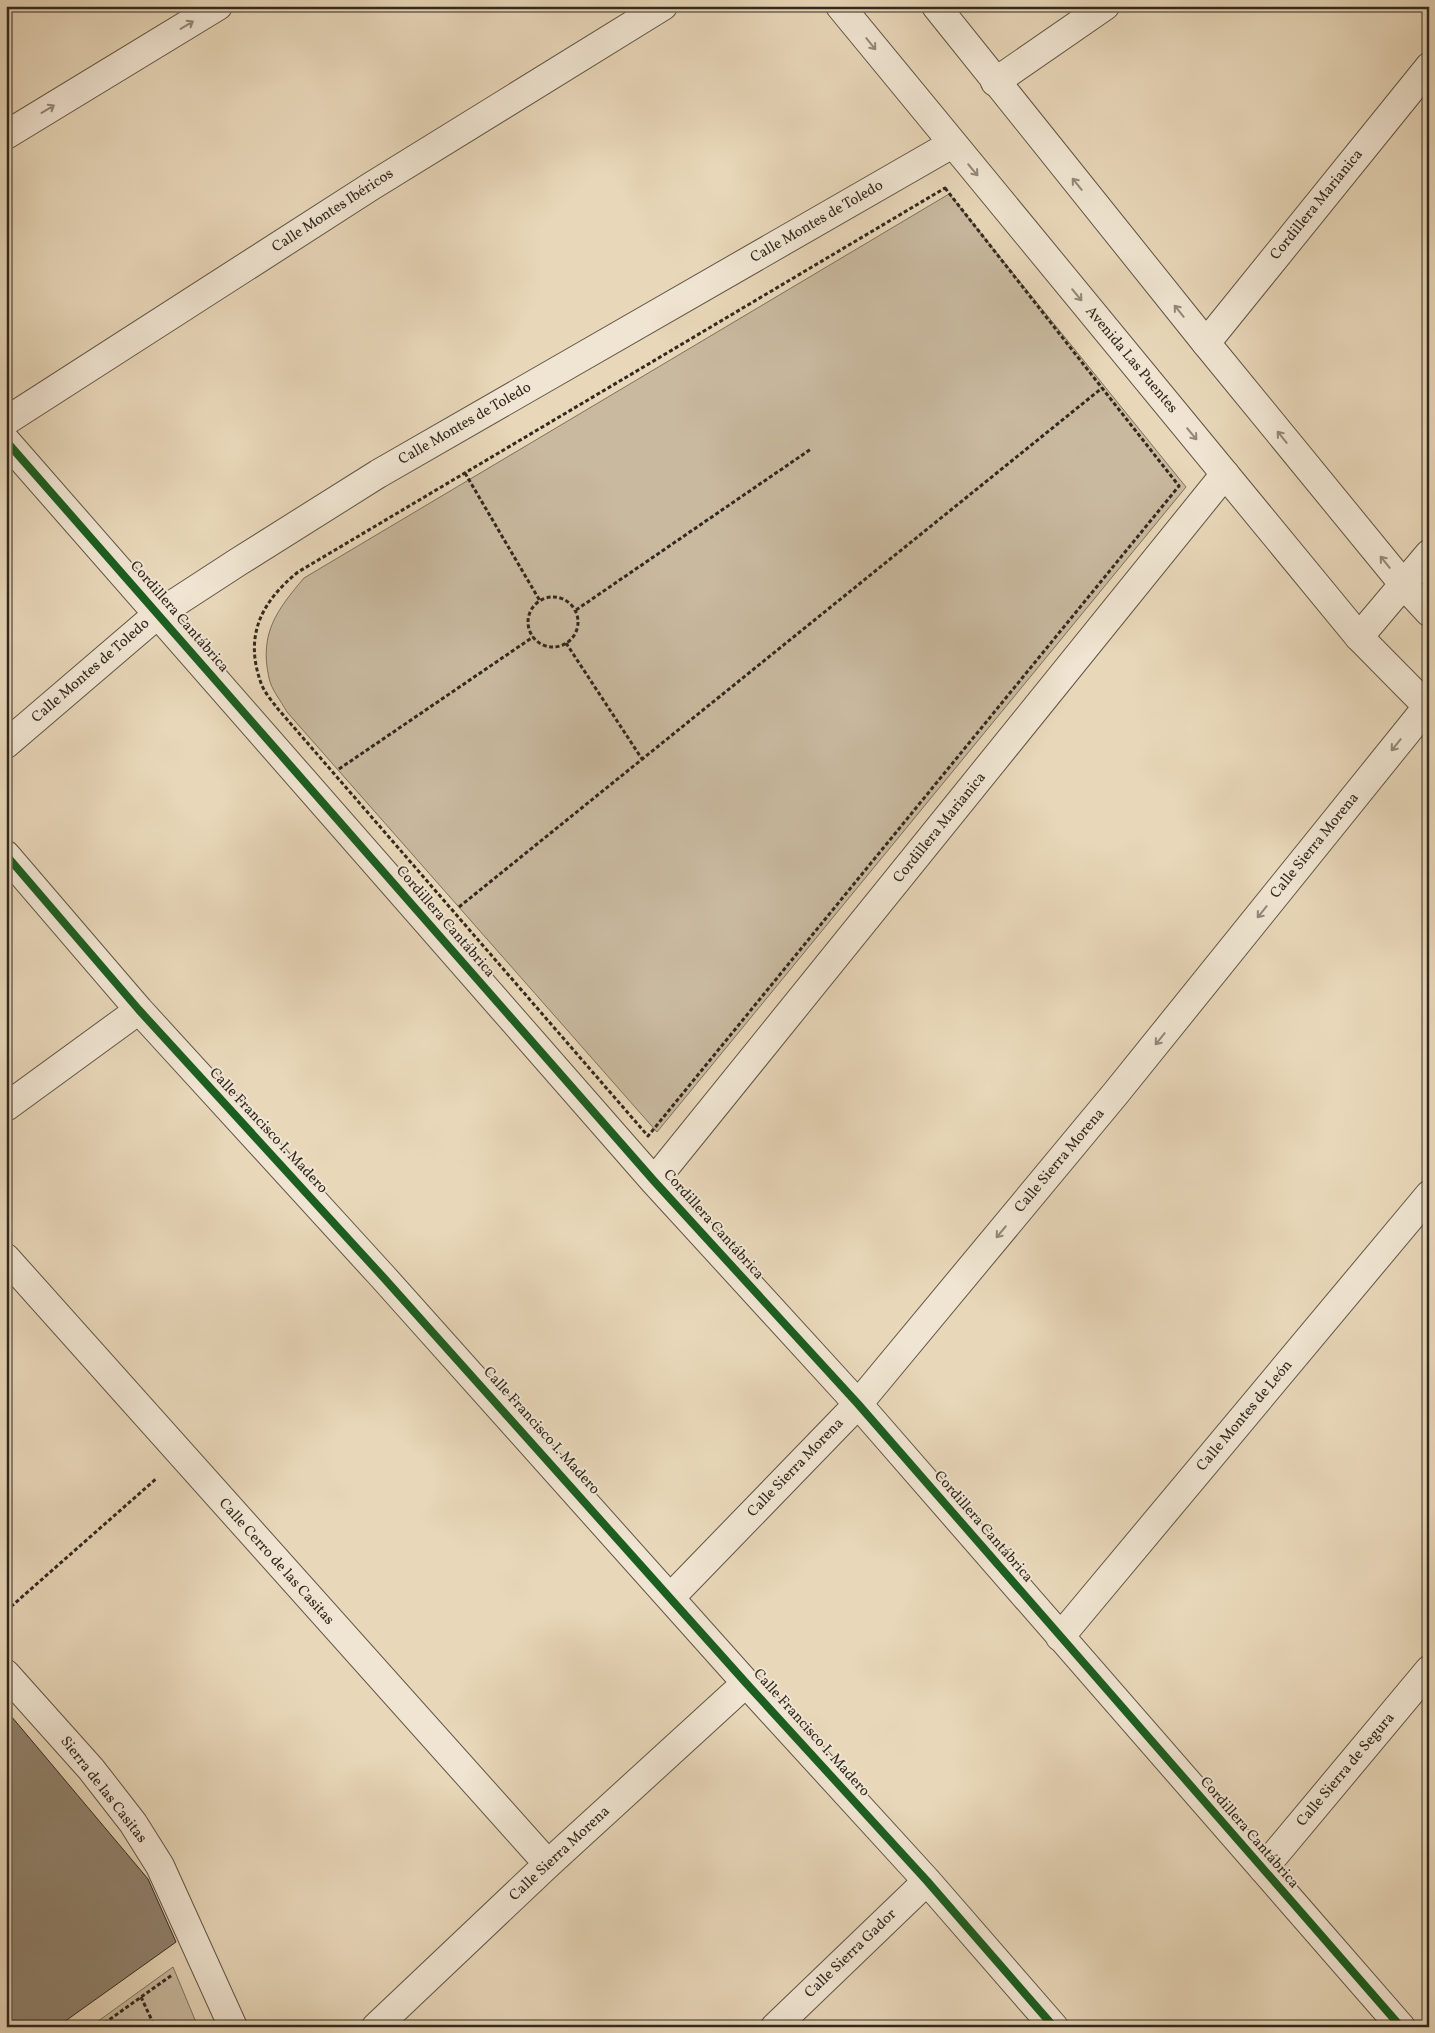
<svg xmlns="http://www.w3.org/2000/svg" width="1435" height="2033" font-family="Vollkorn,serif">
	<rect width="100%" height="100%" fill="#e8d7b9"/>
	<filter id="stains"><feTurbulence type="fractalNoise" baseFrequency=".004" numOctaves="4"/><feColorMatrix values="0 0 0 0 .2 0 0 0 0 .09 0 0 0 0 .02 0 0 0 .5 -.17"/></filter>
	<radialGradient id="worn" r=".72"><stop offset=".6" stop-color="#630" stop-opacity="0"/><stop offset="1" stop-color="#630" stop-opacity=".3"/></radialGradient>
	<!-- green -->
	<path fill="#c9b99f" stroke="#7e715e" d="M949,194L1186,487L657,1132L287,712C281,701 271,689 269,678C259,633 277,610 304,578Z
		M173,1967L198,2027H90Z"/>
	<!-- building -->
	<path fill="#91836f" stroke="#32291e" d="M6,1710L148,1879L176,1942L57,2027H6Z"/>
	<g fill="none" stroke-linecap="round" stroke-linejoin="round">
		<!-- minor casing -->
		<g stroke="#605445" stroke-width="30">
			<path id="minor" d="M995,82L1105,6
				M6,135L218,6
				M1206,343L1429,67
				M6,421L370,187L663,6
				M6,441L654,1181L858,1404L1401,2027
				M1359,637L1429,554
				M6,744L158,614L238,562L378,474L952,144
				M6,855L139,1010L383,1277L746,1683L927,1881L1054,2027
				M6,1107L139,1010
				M654,1181L1225,474
				M6,1258L548,1864
				M671,1597L858,1404L1116,1093L1427,707
				M1060,1637L1429,1195
				M6,1674L91,1769L133,1823L160,1866L233,2027
				M1263,1869L1429,1670
				M376,2027L548,1864L746,1683
				M775,2027L927,1881"/>
		</g>
		<!-- tertiary casing -->
		<g stroke="#605445" stroke-width="30">
			<path id="tertiary" d="M840,6L1359,637L1429,708
				M936,6L1206,343L1404,585L1429,612"/>
		</g>
		<!-- path -->
		<path stroke="#32291e" stroke-width="3" stroke-dasharray="4 2.5" stroke-linecap="butt" d="M945,188L1179,486L648,1136L278,709C272,701 264,692 261,683C244,636 261,602 298,572Z
			M465,473L540,601
			M528 622a25 25 0 1 1 50 0a25 25 0 1 1-50 0Z
			M576,610L811,449
			M566,643L642,759
			M339,769L533,637
			M459,907L1102,388
			M6,1611L157,1478
			M141,1997L155,2027
			M99,2027L172,1975"/>
		<!-- minor -->
		<use href="#minor" stroke="#f0e5d2" stroke-width="28"/>
		<!-- tertiary -->
		<use href="#tertiary" stroke="#f0e5d2" stroke-width="28"/>
		<!-- cycleway casing -->
		<g stroke="#f0e5d2" stroke-width="11">
			<path id="cycleway" d="M6,441L654,1181L858,1404L1401,2027
				M6,855L139,1010L383,1277L746,1683L927,1881L1054,2027"/>
		</g>
		<!-- cycleway -->
		<use href="#cycleway" stroke="#1b5e20" stroke-width="8"/>
	</g>
	<!-- one-way arrows -->
	<defs><path id="oneway-shaft" d="M-6 0H5M1.5-3L5.5 0L1.5 3" fill="none" stroke-width="1.6" stroke-linecap="round" stroke-linejoin="round" transform="scale(1.25)"/></defs>
	<g stroke="#918778">
		<use href="#oneway-shaft" transform="translate(187 25) rotate(-31)"/>
		<use href="#oneway-shaft" transform="translate(871 44) rotate(51)"/>
		<use href="#oneway-shaft" transform="translate(48 109) rotate(-31)"/>
		<use href="#oneway-shaft" transform="translate(973 170) rotate(50)"/>
		<use href="#oneway-shaft" transform="translate(1077 184) rotate(-129)"/>
		<use href="#oneway-shaft" transform="translate(1077 295) rotate(50)"/>
		<use href="#oneway-shaft" transform="translate(1179 311) rotate(-129)"/>
		<use href="#oneway-shaft" transform="translate(1192 434) rotate(50)"/>
		<use href="#oneway-shaft" transform="translate(1282 437) rotate(-129)"/>
		<use href="#oneway-shaft" transform="translate(1385 562) rotate(-129)"/>
		<use href="#oneway-shaft" transform="translate(1396 745) rotate(129)"/>
		<use href="#oneway-shaft" transform="translate(1262 912) rotate(129)"/>
		<use href="#oneway-shaft" transform="translate(1160 1039) rotate(129)"/>
		<use href="#oneway-shaft" transform="translate(1001 1232) rotate(130)"/>
	</g>
	<g text-anchor="middle" dominant-baseline="central" stroke-width="4" stroke-linejoin="round" paint-order="stroke">
		<!-- street labels -->
		<g font-size="15" fill="#32291e" stroke="#f0e5d2">
			<text transform="translate(1317 205) rotate(-51)">Cordillera Marianica</text>
			<text transform="translate(333 211) rotate(-33)">Calle Montes Ibéricos</text>
			<text transform="translate(817 222) rotate(-30)">Calle Montes de Toledo</text>
			<text transform="translate(1131 360) rotate(50)">Avenida Las Puentes</text>
			<text transform="translate(465 424) rotate(-30)">Calle Montes de Toledo</text>
			<text transform="translate(179 617) rotate(49)">Cordillera Cantábrica</text>
			<text transform="translate(91 671) rotate(-41)">Calle Montes de Toledo</text>
			<text transform="translate(940 828) rotate(-51)">Cordillera Marianica</text>
			<text transform="translate(1315 846) rotate(-51)">Calle Sierra Morena</text>
			<text transform="translate(445 922) rotate(49)">Cordillera Cantábrica</text>
			<text transform="translate(268 1131) rotate(47)">Calle Francisco I. Madero</text>
			<text transform="translate(1060 1161) rotate(-50)">Calle Sierra Morena</text>
			<text transform="translate(713 1225) rotate(48)">Cordillera Cantábrica</text>
			<text transform="translate(1245 1416) rotate(-50)">Calle Montes de León</text>
			<text transform="translate(541 1431) rotate(48)">Calle Francisco I. Madero</text>
			<text transform="translate(796 1468) rotate(-46)">Calle Sierra Morena</text>
			<text transform="translate(983 1527) rotate(49)">Cordillera Cantábrica</text>
			<text transform="translate(276 1562) rotate(48)">Calle Cerro de las Casitas</text>
			<text transform="translate(811 1733) rotate(48)">Calle Francisco I. Madero</text>
			<text transform="translate(1346 1770) rotate(-50)">Calle Sierra de Segura</text>
			<text transform="translate(103 1790) rotate(52)">Sierra de las Casitas</text>
			<text transform="translate(1249 1833) rotate(49)">Cordillera Cantábrica</text>
			<text transform="translate(560 1854) rotate(-43)">Calle Sierra Morena</text>
			<text transform="translate(851 1954) rotate(-44)">Calle Sierra Gador</text>
		</g>
	</g>
	<!-- margin -->
	<rect width="1435" height="2033" fill="none" stroke="#e8d7b9" stroke-width="25"/>
	<rect x="8" y="8" width="1420" height="2018" fill="none" stroke="#32291e" stroke-width="2.5"/>
	<rect x="12" y="12" width="1410" height="2008" fill="none" stroke="#32291e"/>
	<rect width="100%" height="100%" filter="url(#stains)"/>
	<rect width="100%" height="100%" fill="url(#worn)"/>
</svg>
